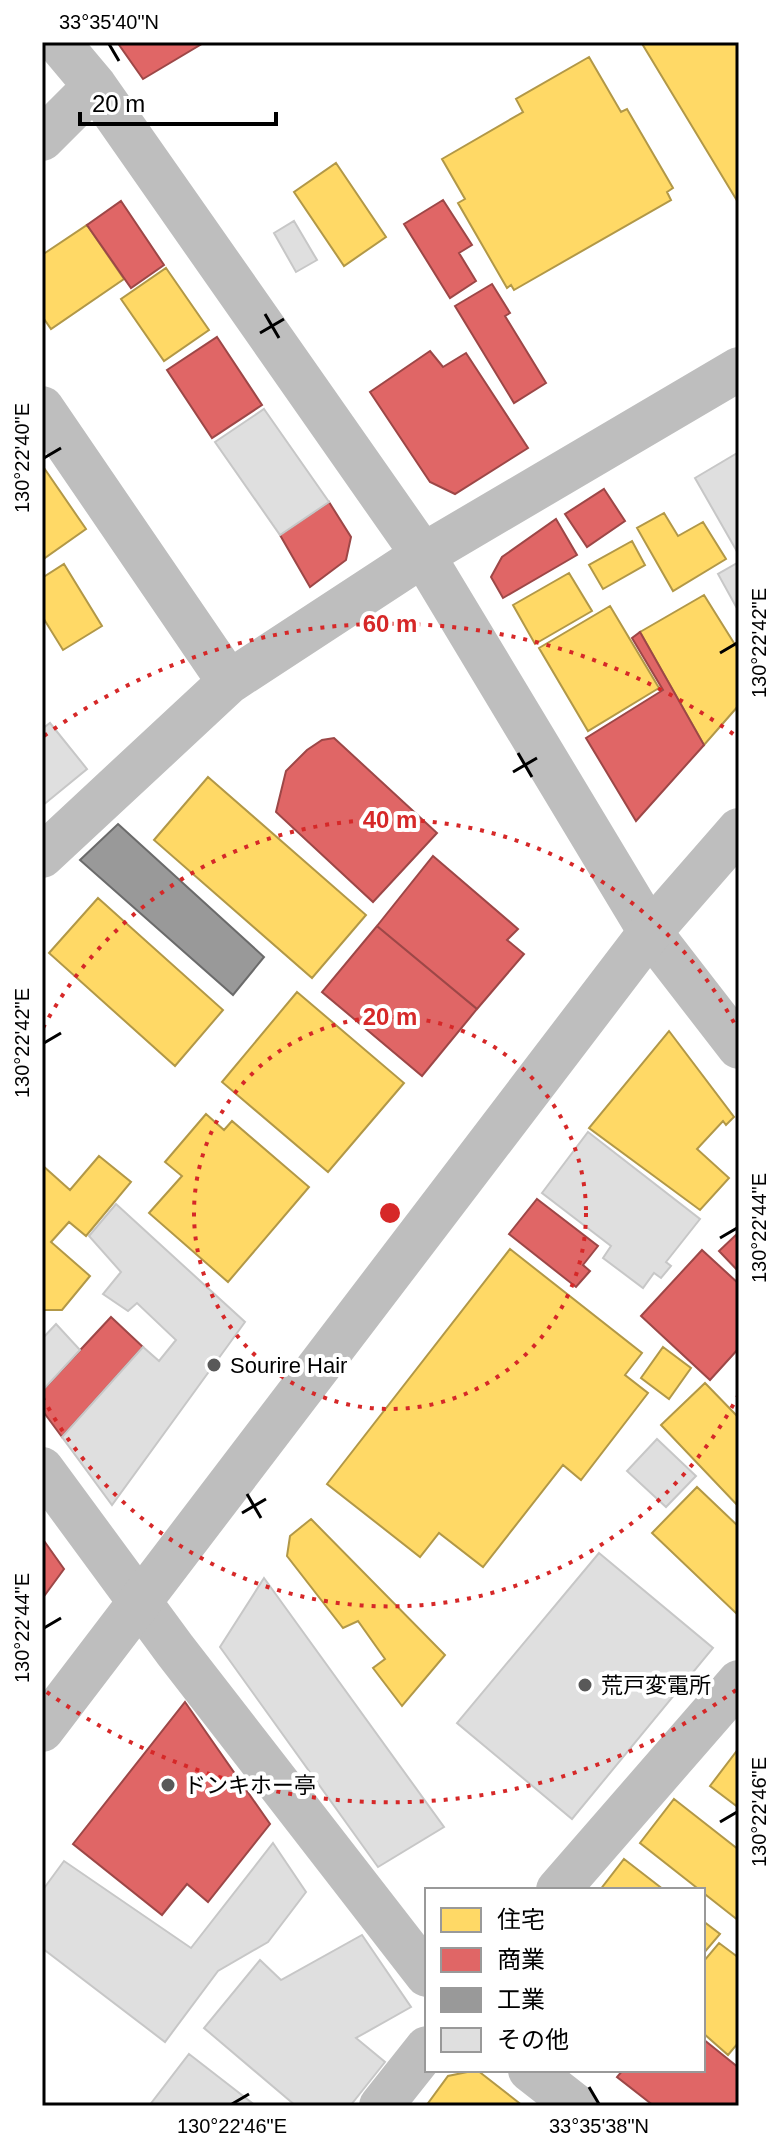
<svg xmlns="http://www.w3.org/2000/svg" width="781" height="2148" font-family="Arial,'Noto Sans JP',sans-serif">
	<rect width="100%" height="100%" fill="#fff"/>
	<!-- homes -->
	<path fill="#ffd966" stroke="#b29847" stroke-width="2" d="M641,42H739V204Z
		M589,57L621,112L627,109L673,188L667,192L671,200L514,290L511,285L507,288L458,203L465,199L442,159L523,112L516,99Z
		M336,163L386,237L344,266L294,192Z
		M87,225L124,279L51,329L42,316V255Z
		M166,268L209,330L164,361L121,299Z
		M42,465L86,529L42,560Z
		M664,513L678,536L703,522L726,559L673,591L637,528Z
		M632,541L645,565L603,589L589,565Z
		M64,564L102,626L63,650L42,616V578Z
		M569,573L592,611L535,644L513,605Z
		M704,595L739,651V705L704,745L640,632Z
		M610,606L659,688L588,731L539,648Z
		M208,777L366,915L312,978L154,840Z
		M98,898L223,1010L175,1066L49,953Z
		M297,992L404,1083L328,1172L222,1082Z
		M669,1031L734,1117L726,1125L723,1121L697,1149L729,1178L700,1210L589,1128Z
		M206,1114L224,1130L232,1121L309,1187L228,1282L149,1213L182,1176L165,1162Z
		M99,1156L131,1182L86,1236L69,1222L51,1242L90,1276L62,1310H42V1165L70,1190Z
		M510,1249L642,1353L625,1375L648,1393L581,1480L563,1465L483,1567L439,1533L420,1557L327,1484Z
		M663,1347L691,1368L669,1399L641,1378Z
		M705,1383L739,1418V1507L661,1425Z
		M697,1487L739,1527V1616L652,1533Z
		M311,1519L445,1655L402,1706L373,1668L385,1659L358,1621L343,1628L287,1556L290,1536Z
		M739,1748V1808L710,1786Z
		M674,1799L739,1850V1921L640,1843Z
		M624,1859L664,1890H600Z
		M703,1921L720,1934L703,1954Z
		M719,1943L739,1958V2042L728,2055L703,2033V1962Z
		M477,2070L523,2106H426L448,2076Z"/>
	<!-- shops -->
	<path fill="#e06666" stroke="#9d4747" stroke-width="2" d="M117,42H205L143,79Z
		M443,200L472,245L459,253L476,281L450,298L404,224Z
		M121,201L164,265L131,288L87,225Z
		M492,284L510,313L505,316L546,383L514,403L455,306Z
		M217,337L262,405L212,438L167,370Z
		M430,351L443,367L466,353L528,448L455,494L430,482L370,392Z
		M604,489L625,521L587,547L565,514Z
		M329,502L351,537L346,560L310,587L280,535Z
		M556,519L577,555L503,598L491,577L502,557Z
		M640,632L704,745L636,821L586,738L663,690L632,638Z
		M334,738L437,833L373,902L276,812L286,771L307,750L322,740Z
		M433,856L518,929L507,940L524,954L477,1009L377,926Z
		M377,926L477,1009L422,1076L322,992Z
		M537,1199L598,1246L583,1265L590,1271L576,1287L509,1234Z
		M739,1232V1272L719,1251Z
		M702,1250L739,1284V1348L710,1380L641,1316Z
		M111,1317L143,1347L62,1437L42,1410V1391Z
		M42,1538L64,1569L42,1599Z
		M185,1702L270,1824L208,1902L187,1884L162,1915L73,1844Z
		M703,2039L739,2068V2106H654L617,2077L623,2070H703Z"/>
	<!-- industry -->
	<path fill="#999" stroke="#6b6b6b" stroke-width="2" d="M118,824L264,957L233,995L80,860Z"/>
	<!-- building -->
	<path fill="#dfdfdf" stroke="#c7c7c7" stroke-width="2" d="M294,221L317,260L296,272L274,233Z
		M264,409L329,502L280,535L215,442Z
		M739,452V555L695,478Z
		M739,562V612L718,574Z
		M50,723L87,769L42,806V729Z
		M588,1132L700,1219L666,1262L671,1266L661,1278L654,1273L643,1288L603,1258L611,1246L542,1193Z
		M116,1204L245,1322L112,1505L62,1437L143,1347L159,1361L176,1340L137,1303L128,1311L103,1294L121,1272L89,1236Z
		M56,1324L80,1350L42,1391V1339Z
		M657,1439L696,1476L666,1507L627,1471Z
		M599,1553L713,1648L572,1819L457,1723Z
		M264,1578L444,1827L378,1867L220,1647Z
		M273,1843L306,1892L268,1942L218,1971L165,2042L42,1948V1891L64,1861L191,1948Z
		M362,1935L411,2007L356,2038L385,2062L350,2106H296L204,2028L260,1960L281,1980Z
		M189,2054L256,2106H149Z"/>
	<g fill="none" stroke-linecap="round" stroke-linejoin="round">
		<!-- minor -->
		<path stroke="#bebebe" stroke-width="44" d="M58,42L95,86L423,555L650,932L739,1047
			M42,139L95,86
			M42,408L229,682
			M42,856L229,682L423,555L739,369
			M42,1469L175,1650L427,1975
			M558,1890L739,1682
			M530,2070L576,2106
			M381,2106L427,2048"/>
		<!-- tertiary -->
		<path stroke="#bebebe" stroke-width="44" d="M42,1730L650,932L739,830"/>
	</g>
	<!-- ticks -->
	<path fill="none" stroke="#000" stroke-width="3" d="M109,44L119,61M265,314L279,338M260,333L284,319M44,458L61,448M720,653L737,643M518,753L532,777M513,772L537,758M44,1043L61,1033M720,1238L737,1228M247,1494L261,1518M242,1513L266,1499M44,1628L61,1618M720,1822L737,1812M589,2087L599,2104M232,2104L249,2094"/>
	<!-- distance rings -->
	<g fill="none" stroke="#d62828" stroke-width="4" stroke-dasharray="4 8">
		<circle cx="390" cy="1213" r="196"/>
		<path d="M739 1394A393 393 0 0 1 43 1398M43 1028A393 393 0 0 1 739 1032"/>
		<path d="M736 1690A589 589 0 0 1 44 1690M44 736A589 589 0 0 1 736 736"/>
	</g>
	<!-- markers -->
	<g fill="#595959" stroke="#fff" stroke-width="3">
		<circle cx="214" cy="1365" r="8"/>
		<circle cx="585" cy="1685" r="8"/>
		<circle cx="168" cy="1785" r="8"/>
	</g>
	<g text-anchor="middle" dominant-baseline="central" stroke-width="8" stroke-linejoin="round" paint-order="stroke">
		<!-- poi labels -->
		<g font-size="22" fill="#000" stroke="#fff" text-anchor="start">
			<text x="230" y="1365">Sourire Hair</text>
			<text x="601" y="1685">荒戸変電所</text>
			<text x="184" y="1785">ドンキホー亭</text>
		</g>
	</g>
	<circle cx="390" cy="1213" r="12" fill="#d62828" stroke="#fff" stroke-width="4"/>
	<g font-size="24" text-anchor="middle" font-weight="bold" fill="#d62828" stroke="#fff" stroke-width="8" stroke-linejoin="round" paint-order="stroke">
		<text x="390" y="632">60 m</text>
		<text x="390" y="828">40 m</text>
		<text x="390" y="1025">20 m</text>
	</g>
	<!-- border -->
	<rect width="781" height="2148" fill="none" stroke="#ffffff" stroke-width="88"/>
	<!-- legend -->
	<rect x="425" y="1888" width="280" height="184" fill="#ffffff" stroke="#999999" stroke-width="2"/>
	<rect x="441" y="1908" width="40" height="24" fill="#ffd966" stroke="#999999" stroke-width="2"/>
	<text x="497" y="1928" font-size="24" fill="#000000">住宅</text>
	<rect x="441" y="1948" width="40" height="24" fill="#e06666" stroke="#999999" stroke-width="2"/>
	<text x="497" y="1968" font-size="24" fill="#000000">商業</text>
	<rect x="441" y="1988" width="40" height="24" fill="#999999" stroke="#999999" stroke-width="2"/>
	<text x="497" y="2008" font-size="24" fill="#000000">工業</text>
	<rect x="441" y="2028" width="40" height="24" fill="#dfdfdf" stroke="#999999" stroke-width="2"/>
	<text x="497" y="2048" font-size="24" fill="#000000">その他</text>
	<!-- scale -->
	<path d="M80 112v12h196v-12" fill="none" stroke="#000000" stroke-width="4"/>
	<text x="92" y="112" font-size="24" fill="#000000" stroke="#ffffff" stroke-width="6" paint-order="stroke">20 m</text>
	<rect x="44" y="44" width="693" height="2060" fill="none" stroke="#000" stroke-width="3"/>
	<g font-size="20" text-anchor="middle" fill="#000">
		<text x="109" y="29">33°35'40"N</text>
		<text transform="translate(22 458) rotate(-90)" y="7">130°22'40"E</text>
		<text transform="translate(759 643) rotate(-90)" y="7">130°22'42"E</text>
		<text transform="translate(22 1043) rotate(-90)" y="7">130°22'42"E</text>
		<text transform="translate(759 1228) rotate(-90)" y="7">130°22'44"E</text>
		<text transform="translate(22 1628) rotate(-90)" y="7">130°22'44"E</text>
		<text transform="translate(759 1812) rotate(-90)" y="7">130°22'46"E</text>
		<text x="232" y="2133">130°22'46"E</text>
		<text x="599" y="2133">33°35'38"N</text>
	</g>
</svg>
